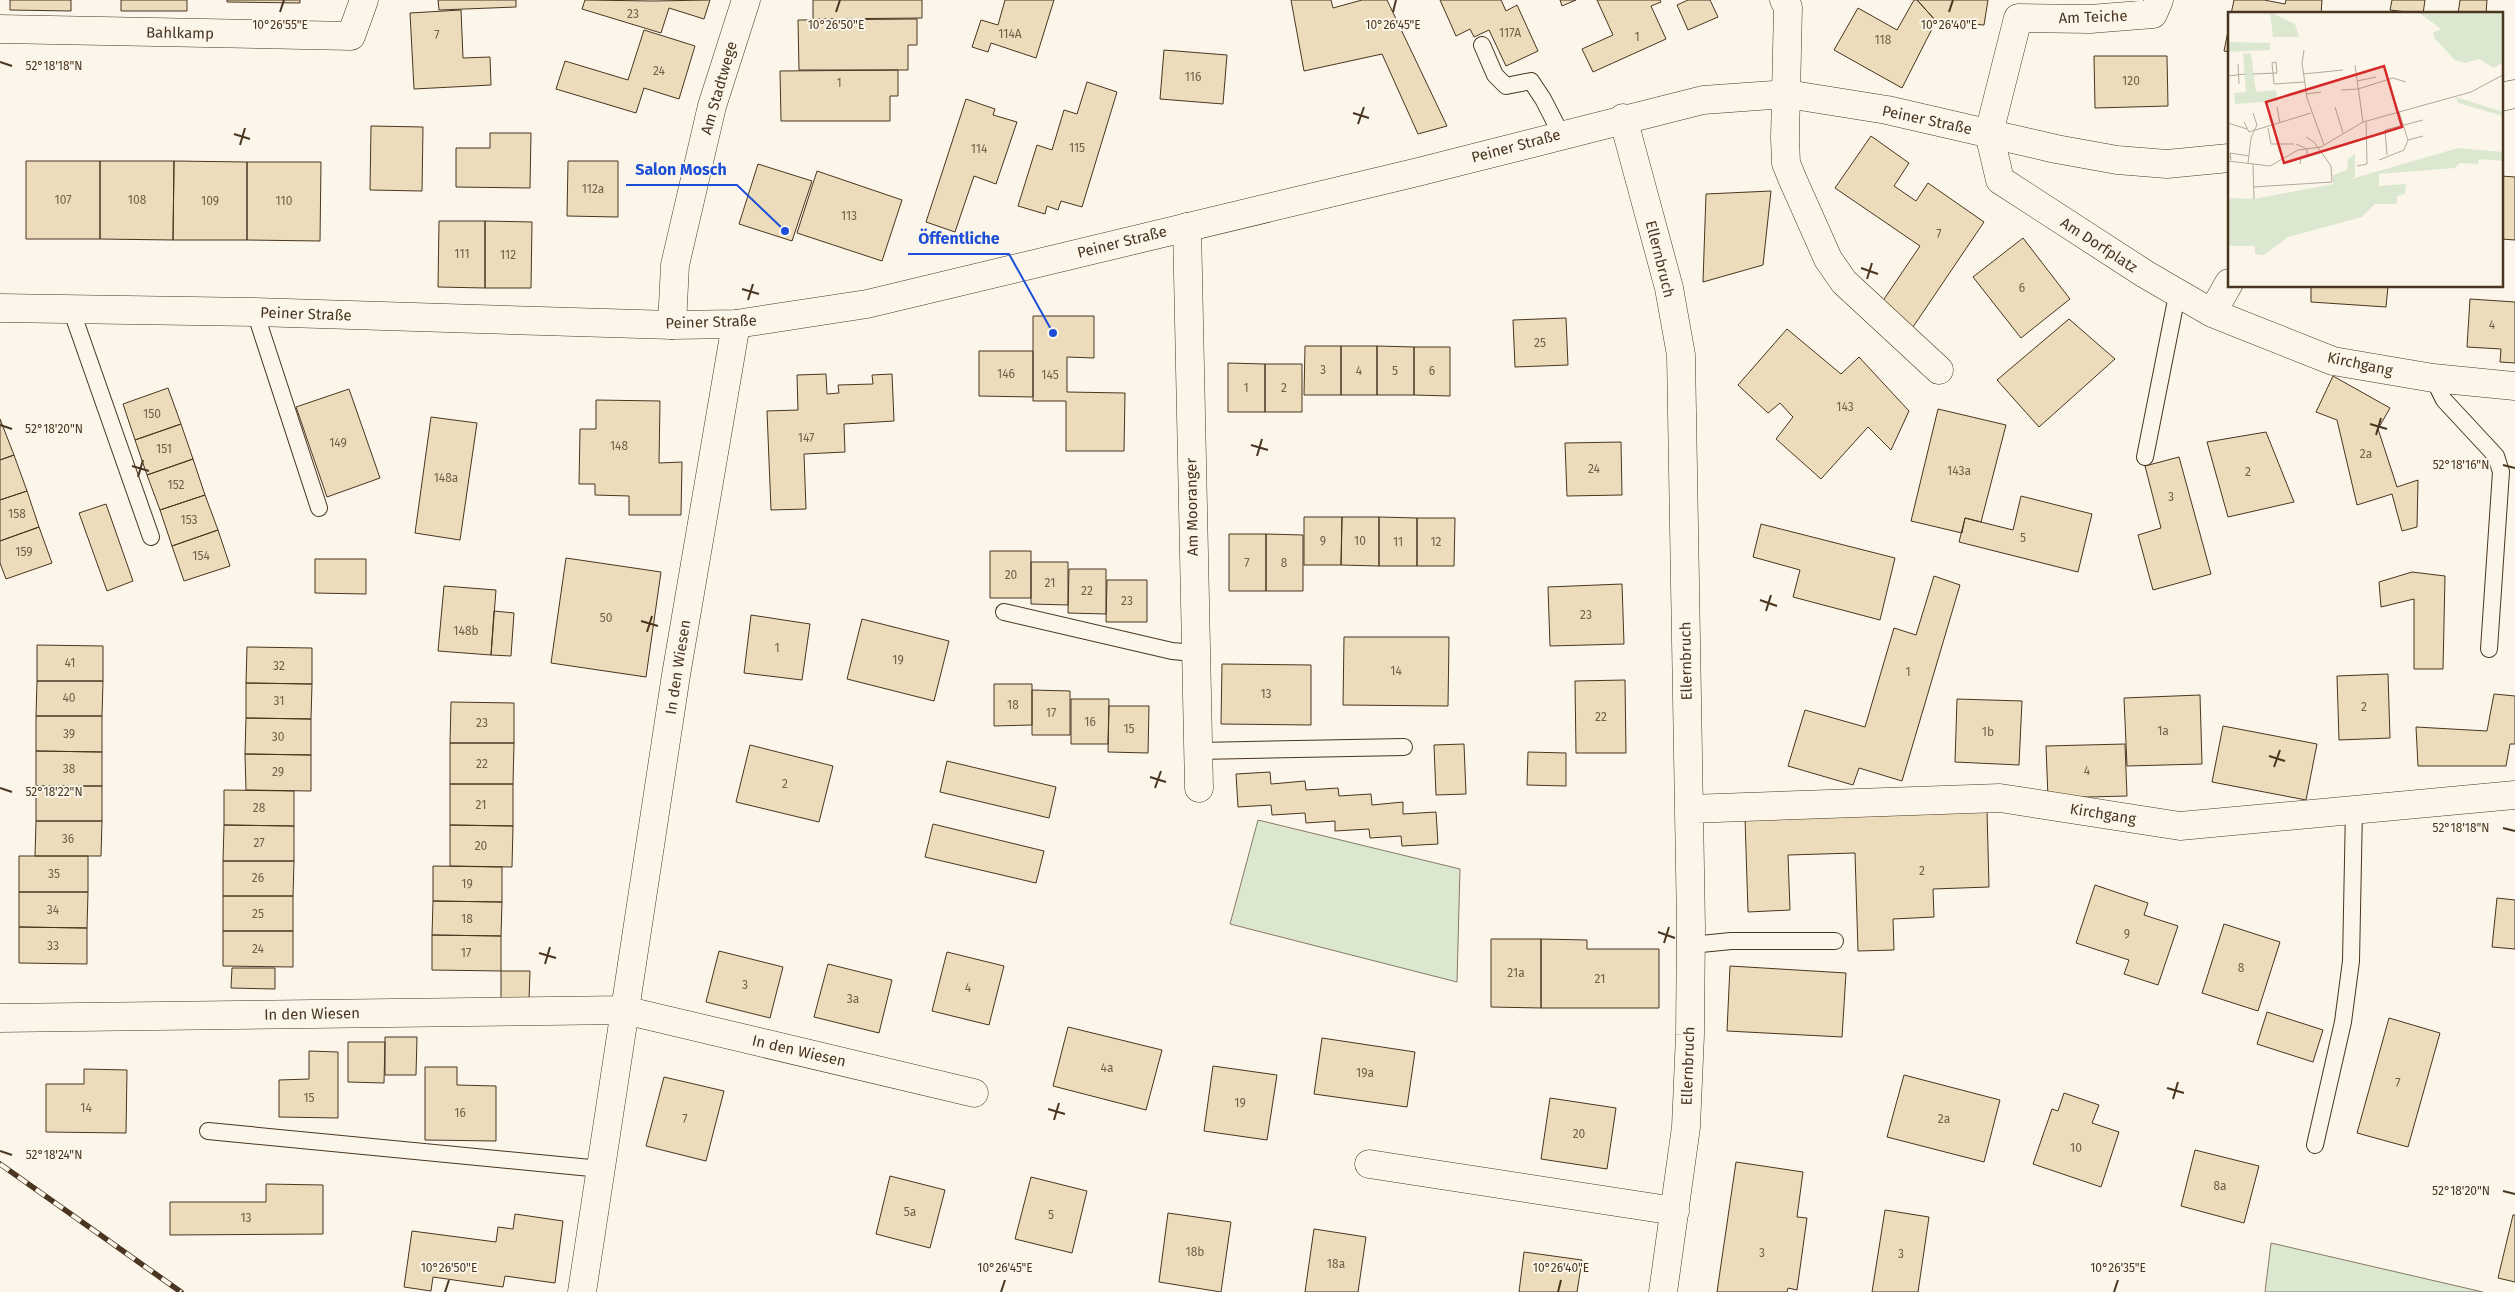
<svg xmlns="http://www.w3.org/2000/svg" width="2515" height="1292" font-family="'Fira Sans',sans-serif">
	<rect width="100%" height="100%" fill="#fbf6e9"/>
	<!-- green -->
	<path fill="#dce7d0" stroke="#887966" d="M1258,820L1460,869L1457,982L1230,924Z
		M2271,1243L2483,1292H2265Z"/>
	<!-- building -->
	<path fill="#ecdcbc" stroke="#4a3520" d="M10,0H71V11L10,10Z
		M121,0H187V11H121Z
		M227,0H300V3L227,2Z
		M438,0H516V7L439,10Z
		M585,0L653,1L710,0L704,19L669,8L661,33L582,9Z
		M813,0H922V18L813,19Z
		M1005,0H1054L1036,58L991,43L988,52L972,47L981,20L998,25Z
		M1291,0H1331L1333,8L1362,0H1387L1447,126L1418,134L1382,54L1304,71Z
		M1440,0H1501L1506,11L1517,5L1538,51L1506,66L1489,30L1474,37L1470,29L1456,36Z
		M1560,0H1576L1562,6Z
		M1597,0H1660L1661,2L1651,6L1666,39L1593,72L1582,49L1613,35Z
		M1688,0H1710L1718,17L1688,30L1677,5Z
		M1914,0H1917L1936,21L1902,88L1834,50L1858,8L1897,30Z
		M1917,0H1988L1984,25L1936,21Z
		M2234,0H2264L2285,4L2286,0H2322L2321,14H2231Z
		M2392,0H2425L2423,14L2390,10Z
		M2460,0H2487L2486,14H2458Z
		M461,10L463,58L490,57L491,85L414,89L410,13Z
		M917,19V45H908V70H799L798,20Z
		M2229,26V52L2224,51Z
		M644,30L695,46L679,99L644,88L636,113L556,89L565,61L628,80Z
		M1164,50L1227,55L1223,104L1160,99Z
		M2094,56H2167L2168,106L2095,108Z
		M898,70V96H890V121H781L780,71Z
		M1087,82L1117,92L1082,207L1061,201L1058,210L1047,206L1045,214L1018,206L1037,145L1052,150L1064,110L1077,114Z
		M966,99L995,109L993,115L1017,122L996,184L974,176L955,232L926,222Z
		M371,126L423,127L422,191L370,190Z
		M490,133H531L530,188L456,187V148H490Z
		M1871,136L1909,163L1894,186L1916,201L1928,183L1984,222L1913,327L1880,305L1920,246L1835,188Z
		M26,161H100V239H26Z
		M100,161H174L173,240L100,239Z
		M174,161L247,162V240H173Z
		M568,161H618V217L567,216Z
		M247,162H321L320,241L247,240Z
		M758,164L812,181L792,241L739,224Z
		M817,171L902,200L882,261L797,233Z
		M2501,176L2515,177V240L2501,239Z
		M1771,191L1763,265L1703,282L1706,194Z
		M439,221H485V288L438,287Z
		M485,221L532,222L531,288H485Z
		M2023,238L2070,299L2021,338L1973,277Z
		M2311,286H2388L2386,307L2311,302Z
		M2470,299L2515,302V363L2500,362L2501,349L2467,347Z
		M1033,316H1094V358L1067,357V392L1125,393L1124,451H1066V401H1033Z
		M1566,318L1568,365L1515,367L1513,320Z
		M2069,319L2115,359L2039,427L1997,380Z
		M1787,329L1841,374L1859,357L1909,411L1891,450L1868,427L1821,479L1776,439L1793,417L1780,403L1768,413L1738,385Z
		M1305,346H1341V395H1304Z
		M1341,346H1377V395H1341Z
		M1377,346L1414,347V395H1377Z
		M1414,347H1450V396L1414,395Z
		M979,351H1033V397L979,396Z
		M1228,363L1265,364V412H1228Z
		M1265,364H1302V412H1265Z
		M826,374L827,394L839,393L838,385L873,384L872,375L892,374L894,421L844,424L845,452L804,454L806,509L771,510L767,411L798,410L797,375Z
		M2333,376L2390,408L2378,429L2397,487L2418,480L2417,527L2402,531L2392,494L2357,505L2337,420L2316,412Z
		M168,388L181,424L135,440L123,404Z
		M349,389L380,478L327,497L296,407Z
		M596,400L660,401L659,463L682,462L681,515H629V496L595,495V484H579L580,429H596Z
		M1938,409L2006,425L1981,522L1965,518L1962,533L1911,521Z
		M431,417L477,423L460,540L415,533Z
		M0,419L14,455L0,460Z
		M181,424L193,459L147,475L135,440Z
		M2266,432L2294,502L2228,517L2207,442Z
		M1621,442L1622,495L1567,496L1565,443Z
		M14,455L27,491L0,500V460Z
		M2179,457L2211,574L2153,590L2138,535L2161,528L2145,466Z
		M193,459L205,495L160,510L147,475Z
		M27,491L39,527L0,541V500Z
		M205,495L218,530L172,546L160,510Z
		M2021,496L2092,514L2078,572L1959,542L1965,518L2013,530Z
		M106,504L133,581L107,591L79,513Z
		M1304,517H1342L1341,565H1304Z
		M1342,517H1379V566L1341,565Z
		M1379,517L1417,518V566H1379Z
		M1417,518H1455L1454,566H1417Z
		M1761,524L1895,558L1880,620L1793,597L1800,570L1753,557Z
		M39,527L52,563L6,579L0,563V541Z
		M218,530L230,566L184,581L172,546Z
		M1229,534H1266V591H1229Z
		M1266,534L1303,535V591H1266Z
		M990,551H1031V598H990Z
		M566,558L661,572L646,677L551,663Z
		M315,559H366V594L315,593Z
		M1031,562H1068V605L1031,604Z
		M1069,569H1106V614L1068,613Z
		M2412,572L2445,576L2443,669H2414V599L2381,607L2379,582Z
		M1934,576L1960,585L1902,781L1859,768L1853,785L1788,766L1805,710L1865,727L1894,628L1916,635Z
		M1107,580H1147V622H1106Z
		M1622,584L1624,644L1550,646L1548,587Z
		M444,586L496,590L491,655L438,651Z
		M494,611L514,613L511,656L491,655Z
		M751,615L810,624L802,680L744,673Z
		M862,619L949,641L934,701L847,679Z
		M1344,637H1449L1448,706L1343,705Z
		M37,645L103,646V681H37Z
		M247,647L312,648V684L246,683Z
		M1222,664L1311,665V725L1221,724Z
		M2388,674L2390,738L2339,740L2337,676Z
		M1625,680L1626,753H1576L1575,681Z
		M37,681H103L102,716H36Z
		M246,683L312,684L311,719L246,718Z
		M994,684H1032V725L994,726Z
		M1032,690L1070,691V735H1032Z
		M2494,694L2515,696V744H2510L2506,766H2418L2416,727L2487,731Z
		M2200,695L2202,764L2127,766L2124,698Z
		M1071,699H1109L1108,744H1071Z
		M1957,699L2022,701L2019,765L1955,762Z
		M451,702L514,703V743H450Z
		M1109,706H1149L1148,753L1108,752Z
		M36,716H102V752L36,751Z
		M246,718L311,719V755L245,754Z
		M2223,726L2317,744L2306,800L2212,782Z
		M450,743H514L513,784H450Z
		M1464,744L1466,794L1436,795L1434,745Z
		M2125,744L2127,796L2048,798L2046,746Z
		M750,745L833,766L819,822L736,802Z
		M36,751L102,752V786H36Z
		M1528,752L1566,753V786L1527,785Z
		M245,754L311,755V791L246,790Z
		M947,761L1056,787L1049,818L940,792Z
		M1270,772L1271,784L1305,781L1306,790L1338,788L1339,796L1371,794L1372,805L1403,802V814L1436,812L1438,844L1402,846L1401,836L1370,838L1369,829L1335,831V821L1306,823L1305,813L1272,815L1271,805L1238,807L1236,774Z
		M450,784H513V826L450,825Z
		M36,786H102V821H36Z
		M224,790L294,791V826L224,825Z
		M1987,810L1989,887L1933,889L1934,917L1893,919L1894,950L1858,951L1855,853L1788,855L1790,910L1748,912L1745,818Z
		M36,821H102L101,856H35Z
		M933,824L1044,851L1036,883L925,857Z
		M224,825L294,826V861H223Z
		M450,825L513,826L512,867L450,866Z
		M19,856H88V892H19Z
		M223,861H294L293,896H223Z
		M433,866L502,867V902L433,901Z
		M2095,885L2148,903L2144,915L2178,926L2158,985L2124,974L2129,960L2076,943Z
		M19,892H88L87,928L19,927Z
		M223,896H293V931H223Z
		M2497,898L2515,900V949L2492,947Z
		M433,901L502,902L501,936L432,935Z
		M2224,924L2280,942L2258,1011L2202,993Z
		M19,927L87,928V964L19,963Z
		M223,931H293V967L223,966Z
		M432,935L501,936V971L432,970Z
		M1491,939H1541V1008L1491,1007Z
		M1541,939L1587,940V949H1659V1008H1541Z
		M719,951L783,967L770,1018L706,1002Z
		M947,952L1004,966L989,1025L932,1011Z
		M828,964L892,980L879,1033L814,1017Z
		M1730,966L1846,973L1842,1037L1727,1031Z
		M232,968H275V989L231,988Z
		M501,971H530L529,1000H501Z
		M2267,1012L2323,1030L2313,1062L2257,1044Z
		M2389,1018L2440,1033L2408,1147L2357,1133Z
		M1068,1027L1162,1050L1146,1110L1053,1086Z
		M385,1037H417L416,1075H385Z
		M1322,1038L1415,1052L1407,1107L1314,1094Z
		M348,1042H385L384,1083L348,1082Z
		M309,1051L338,1052V1118L279,1117V1080L309,1079Z
		M1213,1066L1277,1075L1267,1140L1204,1131Z
		M425,1067H457V1085L496,1086V1141L425,1140Z
		M84,1069L127,1070L126,1133L46,1132V1084H84Z
		M1904,1075L2000,1100L1984,1162L1887,1137Z
		M664,1077L724,1091L706,1161L646,1146Z
		M2064,1093L2099,1105L2092,1123L2119,1132L2101,1187L2033,1164L2052,1109L2058,1111Z
		M1550,1098L1616,1108L1607,1169L1541,1159Z
		M2195,1150L2259,1166L2244,1223L2181,1206Z
		M1736,1162L1803,1172L1797,1217L1807,1218L1797,1290L1788,1288L1787,1292H1717Z
		M890,1176L945,1190L930,1248L876,1234Z
		M1031,1177L1087,1191L1072,1253L1015,1239Z
		M266,1184L323,1185V1234L170,1235V1202H266Z
		M1885,1210L1929,1217L1918,1292H1872Z
		M1168,1213L1231,1222L1221,1292L1159,1282Z
		M515,1214L563,1221L555,1283L505,1276L503,1287L433,1277L431,1291L404,1287L412,1231L496,1242L498,1227L513,1229Z
		M2513,1215H2515V1282L2498,1278Z
		M1314,1229L1366,1237L1358,1292H1305Z
		M1524,1252L1582,1260L1577,1292H1519Z"/>
	<g fill="none" stroke-linecap="round" stroke-linejoin="round">
		<!-- service casing -->
		<g stroke="#4a3520" stroke-width="18">
			<path id="service" d="M1482,45L1495,75L1506,86L1531,81L1543,99L1561,134
				M71,309L151,537
				M255,312L319,508
				M2433,378L2444,400L2496,456L2501,472L2489,649
				M2145,457L2177,295
				M1004,612L1172,651L1195,653
				M1198,751L1404,747
				M1691,945L1731,941H1835
				M208,1131L601,1169
				M2315,1145L2343,1022L2351,961L2354,809"/>
		</g>
		<!-- minor casing -->
		<g stroke="#4a3520" stroke-width="29">
			<path id="minor" d="M1784,0L1788,7L1785,138L1786,163L1792,178L1828,259L1844,282L1939,370
				M2159,0L2153,14L2090,19L2018,18L1989,133L2000,180L2145,274L2212,313L2229,283
				M0,29L351,36L364,0
				M1623,118L1669,288L1681,355L1691,926L1690,1035L1686,1127L1663,1292
				M1187,227L1199,788
				M2212,313L2333,361L2433,378L2515,386
				M672,325L675,265L712,106L746,0
				M1689,809L2000,798L2180,826L2515,795
				M0,1018L624,1010L974,1093
				M1369,1164L1675,1211
				M582,1292L676,675L736,324"/>
		</g>
		<!-- secondary casing -->
		<g stroke="#4a3520" stroke-width="29">
			<path id="secondary" d="M2501,97L2515,94
				M0,308L255,312L672,325L736,324L867,304L1418,172L1703,100L1787,94L1887,110L2056,149L2117,160L2167,164L2229,158"/>
		</g>
		<!-- service -->
		<use href="#service" stroke="#fbf6e9" stroke-width="16"/>
		<!-- minor -->
		<use href="#minor" stroke="#fbf6e9" stroke-width="28"/>
		<!-- secondary -->
		<use href="#secondary" stroke="#fbf6e9" stroke-width="28"/>
		<!-- rail casing -->
		<g stroke="#4a3520" stroke-width="5.5">
			<path id="rail" d="M0,1164L181,1292"/>
		</g>
		<!-- rail -->
		<use href="#rail" stroke="#fbf6e9" stroke-width="4" stroke-dasharray="11" stroke-linecap="butt"/>
	</g>
	<!-- ticks -->
	<path fill="none" stroke="#4a3520" stroke-width="2" d="M280,12L284,0M836,12L840,0M1393,12L1396,0M1949,12L1953,0M0,62L12,66M1353,113L1369,118M1358,124L1364,107M234,134L250,139M240,145L245,128M1861,268L1878,274M1867,279L1872,263M742,289L759,294M748,300L753,284M2370,424L2387,429M0,425L12,429M2376,435L2381,418M1251,445L1268,450M1257,456L1262,439M2503,465L2515,468M132,466L149,471M138,477L143,460M1760,600L1777,606M1766,611L1771,595M641,621L658,626M647,632L652,616M2269,756L2285,761M2274,767L2280,750M1150,777L1166,782M0,788L12,792M1155,788L1161,771M2503,828L2515,831M1658,932L1675,938M1664,943L1669,927M539,953L556,958M545,964L550,947M2167,1088L2184,1093M2173,1099L2178,1082M1048,1109L1065,1114M1054,1120L1059,1103M0,1151L12,1155M2503,1191L2515,1194M445,1292L449,1280M1001,1292L1005,1280M1558,1292L1561,1280M2114,1292L2118,1280"/>
	<g text-anchor="middle" dominant-baseline="central" stroke-width="4" stroke-linejoin="round" paint-order="stroke">
		<!-- number labels -->
		<g font-size="12" fill="#725f47">
			<text x="633" y="14">23</text>
			<text x="1510" y="33">117A</text>
			<text x="1010" y="34">114A</text>
			<text x="437" y="35">7</text>
			<text x="1637" y="37">1</text>
			<text x="1883" y="40">118</text>
			<text x="659" y="71">24</text>
			<text x="1193" y="77">116</text>
			<text x="2131" y="81">120</text>
			<text x="839" y="83">1</text>
			<text x="1077" y="148">115</text>
			<text x="979" y="149">114</text>
			<text x="593" y="189">112a</text>
			<text x="63" y="200">107</text>
			<text x="137" y="200">108</text>
			<text x="210" y="201">109</text>
			<text x="284" y="201">110</text>
			<text x="849" y="216">113</text>
			<text x="1939" y="234">7</text>
			<text x="462" y="254">111</text>
			<text x="508" y="255">112</text>
			<text x="2022" y="288">6</text>
			<text x="2492" y="325">4</text>
			<text x="1540" y="343">25</text>
			<text x="1323" y="370">3</text>
			<text x="1359" y="371">4</text>
			<text x="1395" y="371">5</text>
			<text x="1432" y="371">6</text>
			<text x="1006" y="374">146</text>
			<text x="1050" y="375">145</text>
			<text x="1246" y="388">1</text>
			<text x="1284" y="388">2</text>
			<text x="1845" y="407">143</text>
			<text x="152" y="414">150</text>
			<text x="806" y="438">147</text>
			<text x="338" y="443">149</text>
			<text x="619" y="446">148</text>
			<text x="164" y="449">151</text>
			<text x="2366" y="454">2a</text>
			<text x="1594" y="469">24</text>
			<text x="1959" y="471">143a</text>
			<text x="2248" y="472">2</text>
			<text x="446" y="478">148a</text>
			<text x="176" y="485">152</text>
			<text x="2171" y="497">3</text>
			<text x="17" y="514">158</text>
			<text x="189" y="520">153</text>
			<text x="2023" y="538">5</text>
			<text x="1323" y="541">9</text>
			<text x="1360" y="541">10</text>
			<text x="1398" y="542">11</text>
			<text x="1436" y="542">12</text>
			<text x="24" y="552">159</text>
			<text x="201" y="556">154</text>
			<text x="1247" y="563">7</text>
			<text x="1284" y="563">8</text>
			<text x="1011" y="575">20</text>
			<text x="1050" y="583">21</text>
			<text x="1087" y="591">22</text>
			<text x="1127" y="601">23</text>
			<text x="1586" y="615">23</text>
			<text x="606" y="618">50</text>
			<text x="466" y="631">148b</text>
			<text x="777" y="648">1</text>
			<text x="898" y="660">19</text>
			<text x="70" y="663">41</text>
			<text x="279" y="666">32</text>
			<text x="1396" y="671">14</text>
			<text x="1908" y="672">1</text>
			<text x="1266" y="694">13</text>
			<text x="69" y="698">40</text>
			<text x="279" y="701">31</text>
			<text x="1013" y="705">18</text>
			<text x="2364" y="707">2</text>
			<text x="1051" y="713">17</text>
			<text x="1601" y="717">22</text>
			<text x="1090" y="722">16</text>
			<text x="482" y="723">23</text>
			<text x="1129" y="729">15</text>
			<text x="2163" y="731">1a</text>
			<text x="1988" y="732">1b</text>
			<text x="69" y="734">39</text>
			<text x="278" y="737">30</text>
			<text x="482" y="764">22</text>
			<text x="69" y="769">38</text>
			<text x="2087" y="771">4</text>
			<text x="278" y="772">29</text>
			<text x="785" y="784">2</text>
			<text x="481" y="805">21</text>
			<text x="259" y="808">28</text>
			<text x="68" y="839">36</text>
			<text x="259" y="843">27</text>
			<text x="481" y="846">20</text>
			<text x="1922" y="871">2</text>
			<text x="54" y="874">35</text>
			<text x="258" y="878">26</text>
			<text x="467" y="884">19</text>
			<text x="53" y="910">34</text>
			<text x="258" y="914">25</text>
			<text x="467" y="919">18</text>
			<text x="2127" y="934">9</text>
			<text x="53" y="946">33</text>
			<text x="258" y="949">24</text>
			<text x="466" y="953">17</text>
			<text x="2241" y="968">8</text>
			<text x="1516" y="973">21a</text>
			<text x="1600" y="979">21</text>
			<text x="745" y="985">3</text>
			<text x="968" y="988">4</text>
			<text x="853" y="999">3a</text>
			<text x="1107" y="1068">4a</text>
			<text x="1365" y="1073">19a</text>
			<text x="2398" y="1083">7</text>
			<text x="309" y="1098">15</text>
			<text x="1240" y="1103">19</text>
			<text x="86" y="1108">14</text>
			<text x="460" y="1113">16</text>
			<text x="685" y="1119">7</text>
			<text x="1944" y="1119">2a</text>
			<text x="1579" y="1134">20</text>
			<text x="2076" y="1148">10</text>
			<text x="2220" y="1186">8a</text>
			<text x="910" y="1212">5a</text>
			<text x="1051" y="1215">5</text>
			<text x="246" y="1218">13</text>
			<text x="1195" y="1252">18b</text>
			<text x="1762" y="1253">3</text>
			<text x="1901" y="1254">3</text>
			<text x="1336" y="1264">18a</text>
		</g>
		<!-- street labels -->
		<g font-size="15" fill="#4a3520" stroke="#fbf6e9">
			<text transform="translate(2093 17) rotate(-2)">Am Teiche</text>
			<text transform="translate(180 33) rotate(1)">Bahlkamp</text>
			<text transform="translate(719 88) rotate(-74)">Am Stadtwege</text>
			<text transform="translate(1927 120) rotate(12)">Peiner Straße</text>
			<text transform="translate(1516 146) rotate(-15)">Peiner Straße</text>
			<text transform="translate(1122 242) rotate(-14)">Peiner Straße</text>
			<text transform="translate(2099 245) rotate(33)">Am Dorfplatz</text>
			<text transform="translate(1660 259) rotate(76)">Ellernbruch</text>
			<text transform="translate(306 314) rotate(2)">Peiner Straße</text>
			<text transform="translate(711 322) rotate(-2)">Peiner Straße</text>
			<text transform="translate(2360 364) rotate(12)">Kirchgang</text>
			<text transform="translate(1192 507) rotate(-91)">Am Mooranger</text>
			<text transform="translate(1686 661) rotate(-91)">Ellernbruch</text>
			<text transform="translate(678 667) rotate(-81)">In den Wiesen</text>
			<text transform="translate(2103 814) rotate(9)">Kirchgang</text>
			<text transform="translate(312 1014) rotate(-1)">In den Wiesen</text>
			<text transform="translate(799 1051) rotate(13)">In den Wiesen</text>
			<text transform="translate(1688 1066) rotate(-88)">Ellernbruch</text>
		</g>
	</g>
	<!-- overview -->
	<g transform="translate(2228 12)">
		<rect width="275" height="275" fill="#fbf6e9"/>
		<path d="M42,0L67,12L71,25H45ZM190,0H275V50L266,56L251,47L236,51L227,48L207,27L205,21L213,17ZM0,30L42,31V38L0,40ZM23,41L28,80L48,78L50,89L7,92L6,81L18,80L15,42ZM228,85L275,100V104L230,91ZM230,136L275,140V149L251,147L250,152L232,151L227,156L151,162V174L178,172L177,182L169,184V192H147L134,205L60,225L36,243L27,242V234H0V186L26,187L105,172V163L119,158L120,147L127,142V165L116,169Z" fill="#dce7d0"/>
		<path fill="none" stroke="#b4a999" stroke-width="1" d="M76,38L74,51L79,86L96,133M48,50L44,51L46,72L76,70M10,52L11,72M127,53L135,110M25,62L49,61L48,50M75,62L115,58M0,64L17,62M129,69L148,65M113,78L130,77L165,66L178,70M78,82L93,80M49,95L52,111M107,95L115,121M171,100L180,128M16,110L21,120L83,101M0,111L19,117M40,116L43,132H66M68,132L79,137V143L73,145L72,152M159,143L157,118L195,108M3,148L2,141L21,144M151,148L176,138L180,128L195,124M0,149L42,154L70,138L93,135L135,110L243,80L275,63M20,151L23,126L29,113L25,101M25,152L26,187M129,154L139,152L138,109M25,175L104,170L103,154L86,130L78,125"/>
		<path fill="#d62828" fill-opacity="0.15" stroke="#d62828" stroke-width="2.5" d="M156,54L174,115L56,151L38,90Z"/>
		<rect width="275" height="275" fill="none" stroke="#4a3520" stroke-width="2.5"/>
	</g>
	<g font-size="12" text-anchor="middle" fill="#4a3520" stroke="#fbf6e9" stroke-width="4" stroke-linejoin="round" paint-order="stroke">
		<text x="280" y="29">10°26'55"E</text>
		<text x="836" y="29">10°26'50"E</text>
		<text x="1393" y="29">10°26'45"E</text>
		<text x="1949" y="29">10°26'40"E</text>
		<text x="54" y="70">52°18'18"N</text>
		<text x="54" y="433">52°18'20"N</text>
		<text x="2461" y="469">52°18'16"N</text>
		<text x="54" y="796">52°18'22"N</text>
		<text x="2461" y="832">52°18'18"N</text>
		<text x="54" y="1159">52°18'24"N</text>
		<text x="2461" y="1195">52°18'20"N</text>
		<text x="449" y="1272">10°26'50"E</text>
		<text x="1005" y="1272">10°26'45"E</text>
		<text x="1561" y="1272">10°26'40"E</text>
		<text x="2118" y="1272">10°26'35"E</text>
	</g>
	<!-- callouts -->
	<path fill="none" stroke="#1d4ed8" stroke-width="2" d="M785 231L737 185H626M1053 333L1009 254H908"/>
	<g fill="#1d4ed8" stroke="#fbf6e9" stroke-width="2">
		<circle cx="785" cy="231" r="5"/>
		<circle cx="1053" cy="333" r="5"/>
	</g>
	<g font-size="16" text-anchor="middle" font-weight="bold" fill="#1d4ed8" stroke="#fbf6e9" stroke-width="4" stroke-linejoin="round" paint-order="stroke">
		<text x="681" y="175">Salon Mosch</text>
		<text x="959" y="244">Öffentliche</text>
	</g>
</svg>
